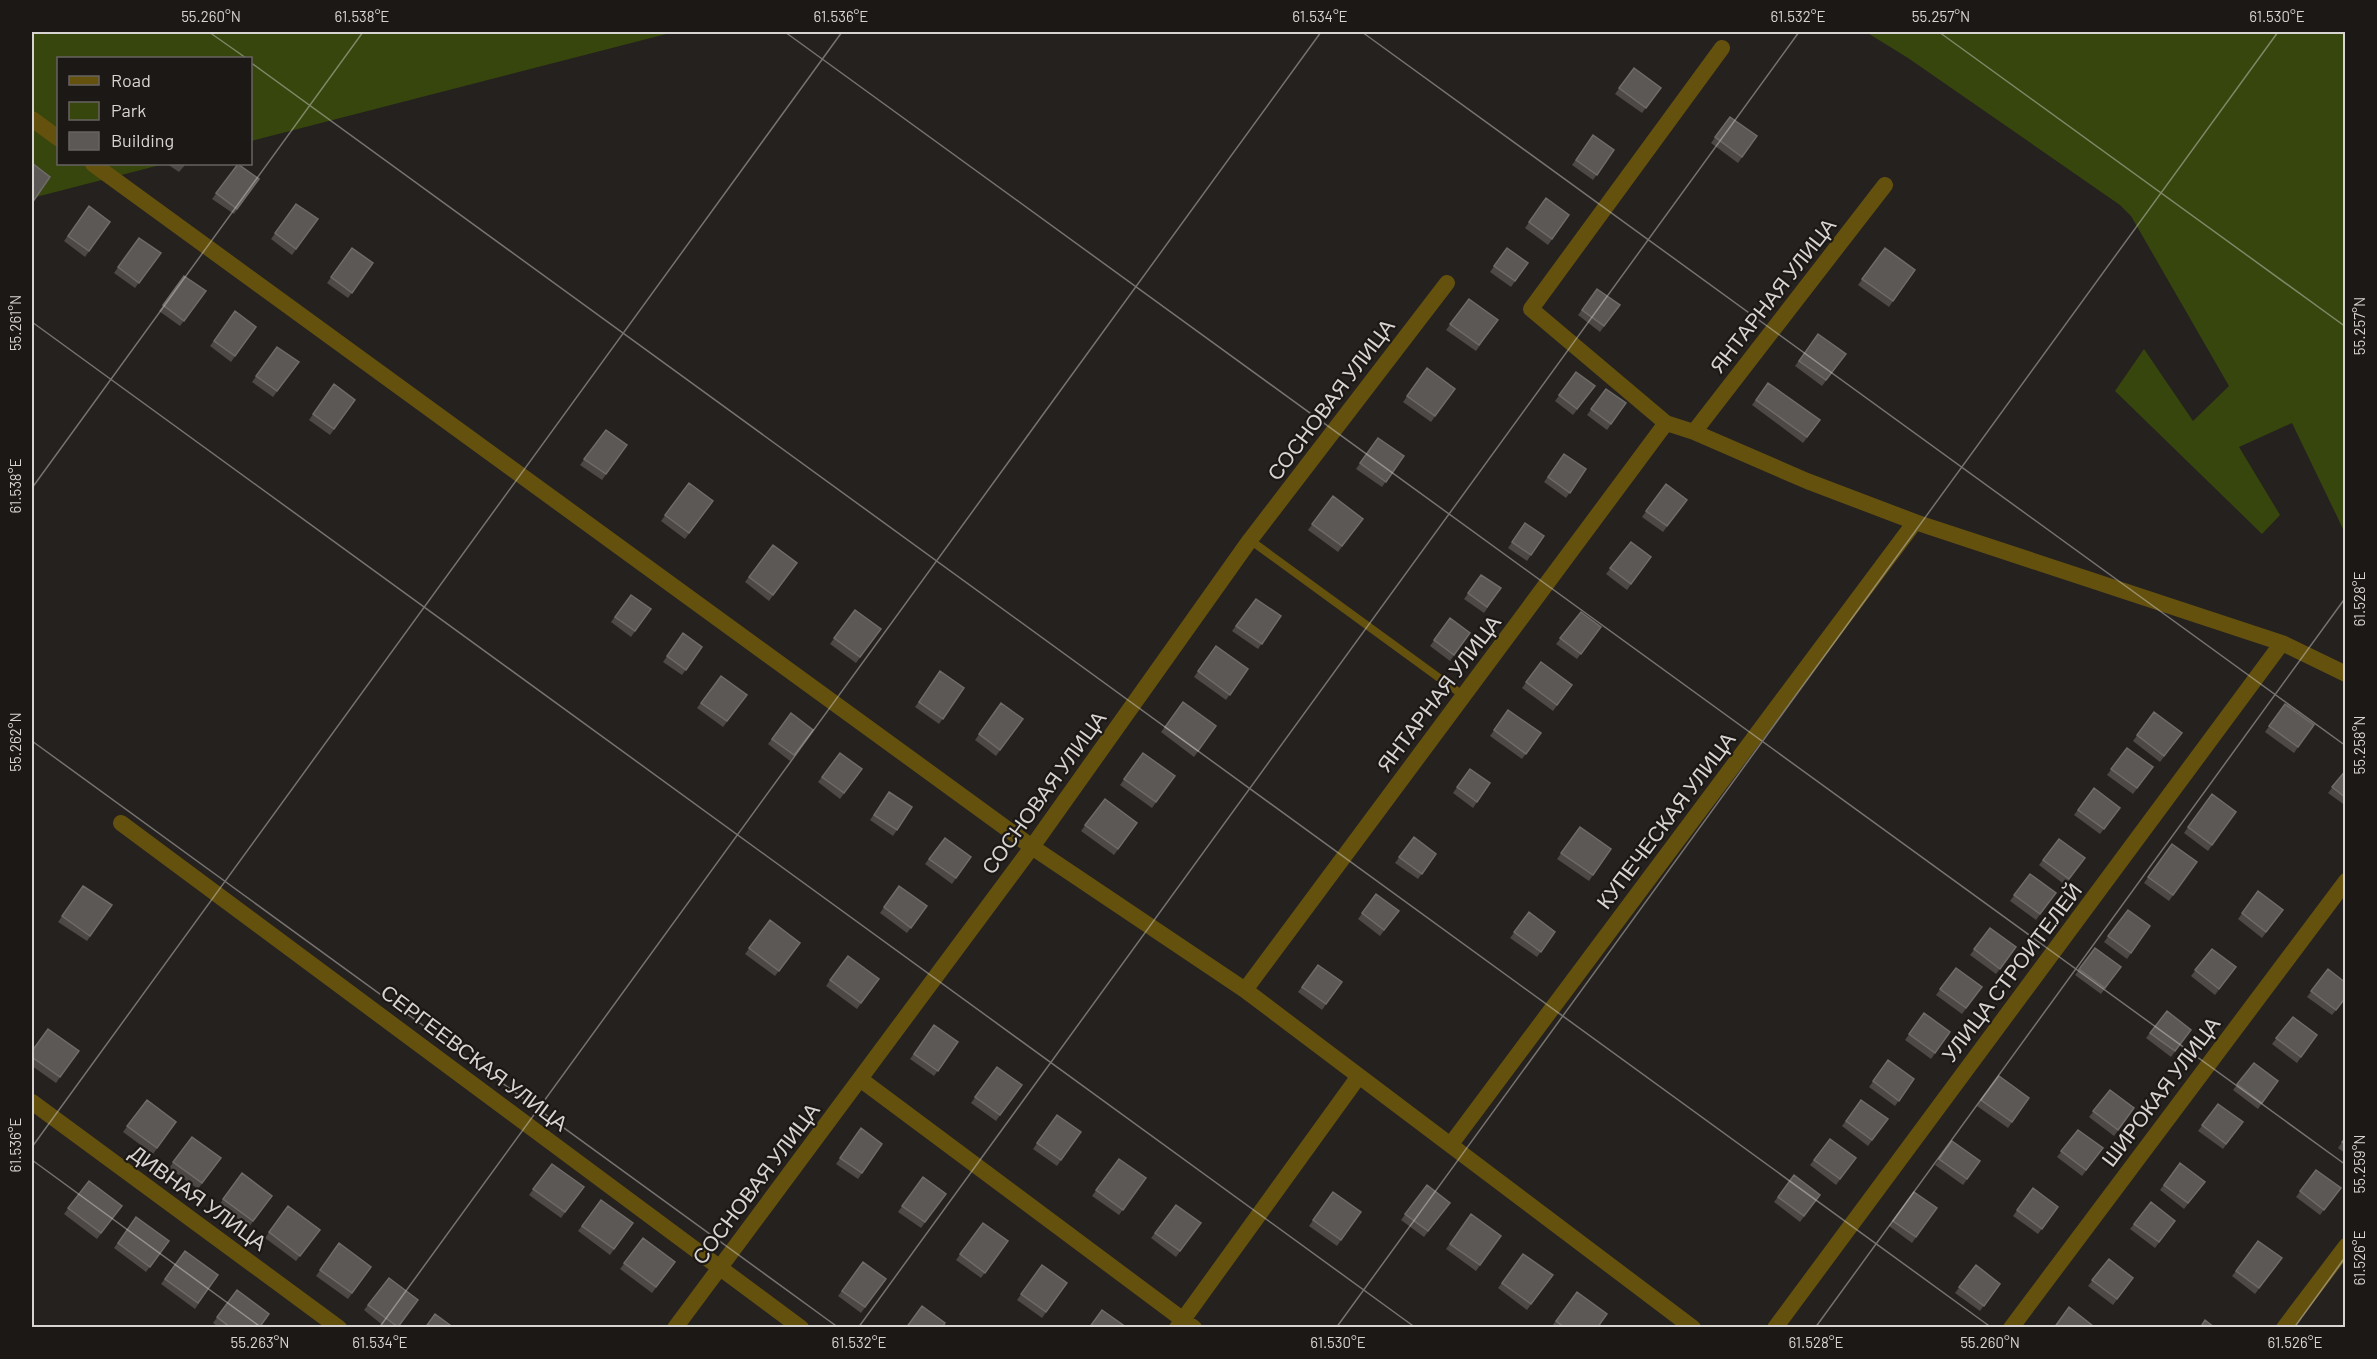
<svg xmlns="http://www.w3.org/2000/svg" width="2377" height="1359" font-family="Barlow,sans-serif">
	<rect width="100%" height="100%" fill="#25211f"/>
	<!-- green -->
	<path fill="#37460d" d="M32,32H674L251,141L250,58H58V164H164L32,198Z
		M1866,32H2345V533L2292,423L2239,447L2280,515L2262,534L2115,391L2144,349L2193,421L2229,386L2131,216L2120,205L1908,58Z"/>
	<g fill="none" stroke-linecap="round" stroke-linejoin="round">
		<!-- service -->
		<path stroke="#64510e" stroke-width="8" d="M1250,540L1464,696"/>
		<!-- minor -->
		<path stroke="#64510e" stroke-width="16" d="M1722,48L1531,309L1666,423L1694,432L1807,481L1915,522L2282,643L2346,674
			M32,119L58,138
			M93,164L1032,847L1245,990L1693,1328
			M1694,432L1885,185
			M121,823L801,1328
			M1245,990L1666,423
			M860,1079L1194,1328
			M32,1102L339,1328
			M1451,1144L1915,522
			M675,1328L1032,847L1250,540L1447,283
			M1177,1328L1359,1076
			M1775,1328L2282,643
			M2011,1328L2346,881
			M2284,1328L2346,1246"/>
	</g>
	<!-- wall -->
	<path fill="#4d4846" d="M1634,68L1661,88L1642,113L1615,94Z
		M1730,117L1757,136L1738,163L1711,143Z
		M1593,135L1614,150L1593,180L1572,165Z
		M167,164H186L179,172Z
		M238,164L259,179L234,214L212,199Z
		M1546,198L1569,215L1548,245L1525,228Z
		M296,204L318,219L292,255L271,239Z
		M89,206L110,222L85,257L64,241Z
		M139,238L161,253L135,288L114,273Z
		M352,248L373,263L348,298L327,283Z
		M1507,248L1528,263L1511,287L1490,272Z
		M1885,248L1915,270L1889,307L1858,285Z
		M184,276L206,291L180,326L159,311Z
		M1597,289L1620,305L1600,332L1578,315Z
		M1469,299L1498,320L1476,351L1446,330Z
		M235,311L256,327L231,362L210,346Z
		M1818,334L1846,354L1822,386L1795,366Z
		M277,347L299,362L273,397L252,382Z
		M1427,368L1455,389L1431,422L1403,402Z
		M1576,372L1595,386L1573,415L1555,401Z
		M1768,383L1820,420L1803,443L1752,405Z
		M334,384L355,400L330,435L309,420Z
		M1606,389L1626,403L1607,430L1587,415Z
		M606,430L627,445L602,480L580,465Z
		M1378,438L1404,456L1382,487L1356,469Z
		M1564,454L1586,469L1566,498L1544,482Z
		M689,483L713,501L685,539L661,521Z
		M1666,484L1687,500L1663,532L1642,517Z
		M1333,496L1363,519L1338,552L1308,530Z
		M1525,523L1544,536L1527,561L1508,548Z
		M1631,542L1651,557L1627,590L1606,574Z
		M773,545L797,563L769,601L745,582Z
		M1481,575L1501,588L1484,613L1464,599Z
		M631,595L651,609L631,637L611,622Z
		M1256,599L1281,616L1258,649L1232,631Z
		M855,610L881,629L856,663L830,644Z
		M1581,612L1601,627L1577,659L1556,644Z
		M1450,618L1470,633L1450,661L1430,646Z
		M683,633L702,647L682,675L663,662Z
		M1216,646L1248,669L1226,700L1194,677Z
		M1541,662L1572,685L1553,711L1522,688Z
		M940,671L964,688L939,724L915,707Z
		M721,676L747,695L723,727L697,708Z
		M1183,702L1216,726L1194,757L1161,732Z
		M1001,703L1023,719L996,756L975,740Z
		M2285,704L2314,725L2294,753L2265,732Z
		M1508,710L1541,733L1522,759L1490,736Z
		M2154,712L2182,733L2160,762L2133,741Z
		M791,713L813,730L790,761L768,744Z
		M2127,748L2153,767L2133,794L2107,775Z
		M840,753L862,769L840,799L818,782Z
		M1143,753L1175,776L1152,808L1120,785Z
		M1470,769L1490,783L1473,808L1453,793Z
		M2346,770V806L2328,793Z
		M2094,788L2120,808L2100,834L2074,815Z
		M889,792L912,807L893,836L870,820Z
		M2212,794L2236,812L2208,851L2184,833Z
		M1105,799L1137,823L1114,855L1081,831Z
		M1580,827L1611,849L1589,881L1557,859Z
		M1414,837L1436,854L1418,879L1395,863Z
		M945,838L971,857L952,884L925,864Z
		M2059,839L2085,858L2065,885L2039,865Z
		M2172,844L2197,862L2169,901L2144,883Z
		M2030,874L2056,893L2036,920L2010,901Z
		M83,886L112,905L87,941L58,922Z
		M899,886L927,906L907,933L880,913Z
		M2258,891L2283,910L2262,938L2238,919Z
		M1376,894L1399,911L1380,936L1358,919Z
		M2128,910L2150,926L2127,959L2104,942Z
		M1529,912L1555,932L1537,957L1510,938Z
		M770,920L800,943L775,976L745,954Z
		M1990,928L2016,947L1996,974L1970,955Z
		M2095,948L2121,967L2101,994L2075,975Z
		M2212,949L2236,967L2215,995L2191,976Z
		M1318,965L1342,982L1322,1010L1298,992Z
		M1956,968L1982,987L1962,1014L1936,995Z
		M2328,969L2346,998L2332,1015L2307,997Z
		M879,979L857,1009L826,986L830,980Z
		M2167,1011L2191,1030L2171,1057L2146,1038Z
		M1924,1013L1950,1032L1931,1059L1905,1040Z
		M2293,1017L2317,1035L2297,1063L2272,1044Z
		M934,1025L958,1042L934,1076L910,1059Z
		M32,1051H79L56,1083L32,1066Z
		M1888,1060L1914,1079L1895,1106L1869,1087Z
		M2254,1063L2278,1081L2258,1109L2233,1090Z
		M997,1067L1022,1085L996,1121L971,1103Z
		M1999,1076L2029,1098L2008,1128L1977,1106Z
		M2110,1090L2134,1108L2114,1136L2089,1117Z
		M147,1100L176,1122L153,1154L123,1132Z
		M1861,1100L1888,1119L1868,1146L1842,1126Z
		M2218,1104L2243,1122L2223,1149L2198,1131Z
		M1057,1115L1081,1132L1057,1166L1033,1149Z
		M861,1128L882,1144L858,1179L836,1164Z
		M2078,1130L2103,1148L2082,1176L2057,1157Z
		M192,1137L221,1158L198,1189L169,1168Z
		M2346,1137V1154L2338,1148Z
		M1830,1139L1856,1158L1836,1185L1810,1165Z
		M1952,1141L1980,1161L1963,1185L1935,1165Z
		M1119,1159L1146,1178L1119,1215L1092,1196Z
		M2180,1163L2205,1182L2184,1209L2160,1190Z
		M552,1164L584,1187L561,1218L529,1195Z
		M2316,1170L2341,1188L2320,1215L2296,1197Z
		M242,1173L272,1196L249,1227L219,1205Z
		M1794,1175L1820,1195L1800,1222L1774,1202Z
		M923,1177L946,1194L921,1228L898,1212Z
		M89,1181L122,1206L97,1239L64,1214Z
		M1427,1185L1450,1203L1424,1237L1401,1220Z
		M2033,1188L2058,1207L2038,1234L2013,1216Z
		M1333,1192L1361,1212L1337,1246L1309,1226Z
		M1914,1192L1937,1208L1912,1243L1889,1226Z
		M601,1200L633,1223L610,1255L578,1231Z
		M2151,1202L2175,1221L2155,1248L2130,1229Z
		M1176,1205L1201,1223L1176,1257L1151,1238Z
		M288,1206L320,1230L296,1261L265,1238Z
		M1471,1214L1501,1236L1476,1271L1446,1249Z
		M136,1217L169,1241L146,1272L114,1248Z
		M983,1223L1008,1241L981,1278L956,1260Z
		M643,1238L675,1262L652,1293L620,1269Z
		M339,1243L371,1267L348,1299L316,1276Z
		M185,1251L218,1275L195,1309L161,1284Z
		M1523,1254L1553,1275L1527,1310L1498,1288Z
		M2282,1258L2255,1294L2232,1276L2236,1271Z
		M2109,1259L2133,1278L2113,1305L2088,1286Z
		M863,1262L886,1279L861,1313L838,1296Z
		M1042,1265L1067,1283L1042,1318L1017,1300Z
		M1976,1265L2000,1284L1980,1311L1955,1293Z
		M389,1278L398,1328H386L364,1310Z
		M237,1290L259,1328H220L213,1323Z
		M1577,1292L1597,1328H1553L1552,1326Z"/>
	<!-- building -->
	<path fill="#5c5855" stroke="#6f6b68" stroke-width="1.5" d="M1634,68L1661,88L1646,108L1619,88Z
		M1730,117L1757,136L1742,157L1715,137Z
		M1593,135L1614,150L1597,175L1576,160Z
		M32,163L50,177L32,203Z
		M238,164L259,179L237,209L216,193Z
		M1546,198L1569,215L1552,239L1529,222Z
		M296,204L318,219L296,249L275,233Z
		M89,206L110,222L89,251L68,236Z
		M139,238L161,253L139,283L118,267Z
		M352,248L373,263L352,293L331,277Z
		M1507,248L1528,263L1515,281L1494,266Z
		M1885,248L1915,270L1893,301L1862,279Z
		M184,276L206,291L184,321L163,305Z
		M1597,289L1620,305L1604,326L1582,310Z
		M1469,299L1498,320L1479,345L1450,324Z
		M235,311L256,327L235,356L214,341Z
		M1818,334L1846,354L1826,380L1799,361Z
		M277,347L299,362L277,391L256,376Z
		M1427,368L1455,389L1435,416L1407,396Z
		M1576,372L1595,386L1577,409L1559,395Z
		M1768,383L1820,420L1807,437L1756,400Z
		M334,384L355,400L334,429L313,414Z
		M1606,389L1626,403L1611,424L1591,409Z
		M606,430L627,445L606,474L584,459Z
		M1378,438L1404,456L1386,482L1360,463Z
		M1564,454L1586,469L1570,493L1548,477Z
		M689,483L713,501L689,533L665,515Z
		M1666,484L1687,500L1667,526L1646,511Z
		M1333,496L1363,519L1342,546L1312,524Z
		M1525,523L1544,536L1531,555L1512,542Z
		M1631,542L1651,557L1631,584L1610,568Z
		M773,545L797,563L773,595L749,577Z
		M1481,575L1501,588L1487,607L1468,593Z
		M631,595L651,609L635,631L615,617Z
		M1256,599L1281,616L1262,644L1236,626Z
		M855,610L881,629L860,657L834,638Z
		M1581,612L1601,627L1581,654L1560,638Z
		M1450,618L1470,633L1454,655L1434,640Z
		M683,633L702,647L686,670L667,656Z
		M1216,646L1248,669L1230,695L1198,671Z
		M1541,662L1572,685L1557,705L1526,682Z
		M940,671L964,688L943,719L919,702Z
		M721,676L747,695L727,721L701,703Z
		M1183,702L1216,726L1198,751L1165,727Z
		M1001,703L1023,719L1000,750L979,734Z
		M2285,704L2314,725L2298,747L2269,726Z
		M1508,710L1541,733L1526,754L1494,730Z
		M2154,712L2182,733L2164,756L2137,735Z
		M791,713L813,730L794,755L772,739Z
		M2127,748L2153,767L2137,788L2111,769Z
		M840,753L862,769L844,793L822,777Z
		M1143,753L1175,776L1156,802L1124,779Z
		M1470,769L1490,783L1477,802L1457,787Z
		M2346,770V798L2332,787Z
		M2094,788L2120,808L2104,829L2078,810Z
		M889,792L912,807L897,830L874,815Z
		M2212,794L2236,812L2212,845L2188,827Z
		M1105,799L1137,823L1118,849L1085,825Z
		M1580,827L1611,849L1593,875L1561,853Z
		M1414,837L1436,854L1422,874L1399,857Z
		M945,838L971,857L956,878L929,859Z
		M2059,839L2085,858L2069,879L2043,860Z
		M2172,844L2197,862L2173,895L2148,877Z
		M2030,874L2056,893L2040,914L2014,895Z
		M83,886L112,905L90,936L62,916Z
		M899,886L927,906L911,928L884,907Z
		M2258,891L2283,910L2266,932L2242,913Z
		M1376,894L1399,911L1384,930L1362,913Z
		M2128,910L2150,926L2131,953L2108,936Z
		M1529,912L1555,932L1541,952L1514,932Z
		M770,920L800,943L779,971L749,948Z
		M1990,928L2016,947L2000,969L1974,949Z
		M2095,948L2121,967L2105,988L2079,969Z
		M2212,949L2236,967L2219,989L2195,970Z
		M848,956L879,979L861,1003L830,980Z
		M1318,965L1342,982L1326,1004L1302,987Z
		M1956,968L1982,987L1966,1008L1940,989Z
		M2328,969L2346,983V997L2336,1010L2311,991Z
		M2167,1011L2191,1030L2175,1051L2150,1033Z
		M1924,1013L1950,1032L1935,1053L1909,1034Z
		M2293,1017L2317,1035L2301,1057L2276,1038Z
		M934,1025L958,1042L938,1071L914,1054Z
		M48,1029L79,1051L60,1077L32,1057V1051Z
		M1888,1060L1914,1079L1899,1101L1873,1081Z
		M2254,1063L2278,1081L2262,1103L2237,1084Z
		M997,1067L1022,1085L1000,1115L975,1097Z
		M1999,1076L2029,1098L2012,1122L1981,1100Z
		M2110,1090L2134,1108L2118,1130L2093,1111Z
		M147,1100L176,1122L157,1148L127,1126Z
		M1861,1100L1888,1119L1872,1140L1846,1121Z
		M2218,1104L2243,1122L2226,1144L2202,1125Z
		M1057,1115L1081,1132L1061,1160L1037,1143Z
		M861,1128L882,1144L862,1173L840,1158Z
		M2078,1130L2103,1148L2086,1170L2061,1151Z
		M192,1137L221,1158L202,1183L173,1162Z
		M2346,1137V1145L2342,1142Z
		M1830,1139L1856,1158L1840,1179L1814,1160Z
		M1952,1141L1980,1161L1967,1179L1939,1159Z
		M1119,1159L1146,1178L1123,1210L1096,1190Z
		M2180,1163L2205,1182L2188,1203L2164,1185Z
		M552,1164L584,1187L565,1212L533,1189Z
		M2316,1170L2341,1188L2324,1210L2300,1191Z
		M242,1173L272,1196L253,1221L223,1199Z
		M1794,1175L1820,1195L1804,1216L1778,1197Z
		M923,1177L946,1194L925,1222L902,1206Z
		M89,1181L122,1206L101,1233L68,1208Z
		M1427,1185L1450,1203L1428,1231L1405,1214Z
		M2033,1188L2058,1207L2042,1229L2017,1210Z
		M1333,1192L1361,1212L1341,1240L1313,1220Z
		M1914,1192L1937,1208L1916,1237L1893,1221Z
		M601,1200L633,1223L614,1249L582,1226Z
		M2151,1202L2175,1221L2159,1242L2134,1224Z
		M1176,1205L1201,1223L1180,1251L1155,1233Z
		M288,1206L320,1230L300,1256L269,1232Z
		M1471,1214L1501,1236L1480,1265L1450,1244Z
		M136,1217L169,1241L150,1267L118,1243Z
		M983,1223L1008,1241L985,1273L960,1254Z
		M643,1238L675,1262L656,1287L624,1263Z
		M2258,1241L2282,1258L2259,1288L2236,1271Z
		M339,1243L371,1267L352,1293L320,1270Z
		M185,1251L218,1275L198,1303L165,1279Z
		M1523,1254L1553,1275L1531,1304L1502,1283Z
		M2109,1259L2133,1278L2117,1299L2092,1280Z
		M863,1262L886,1279L865,1307L842,1291Z
		M1042,1265L1067,1283L1046,1312L1021,1294Z
		M1976,1265L2000,1284L1984,1306L1959,1287Z
		M389,1278L418,1300L398,1327L368,1305Z
		M237,1290L269,1314L259,1328H231L217,1317Z
		M1577,1292L1607,1314L1597,1328H1565L1556,1321Z
		M922,1306L945,1323L942,1328H906Z
		M2069,1307L2093,1326L2092,1328H2054Z
		M1102,1310L1126,1327L1089,1328Z
		M435,1314L454,1328H425Z
		M2205,1320L2215,1328H2200Z"/>
	<!-- ticks -->
	<path fill="none" stroke="#d7d4d2" stroke-width="1.5" stroke-opacity="0.45" d="M209,32L246,58M785,32L2346,1165M1362,32L2346,746M1939,32L2346,327M250,62L1992,1328M32,322L1416,1328M32,488L363,32M32,741L839,1328M32,1147L842,32M32,1160L262,1328M379,1328L1321,32M858,1328L1799,32M1336,1328L2278,32M1815,1328L2346,597M2294,1328L2346,1256"/>
	<g text-anchor="middle" dominant-baseline="central" stroke-width="4.5" stroke-linejoin="round" paint-order="stroke">
		<!-- street labels -->
		<g font-size="21" fill="#d7d4d2" stroke="#1c1815">
			<text transform="translate(1772 295) rotate(-52)">ЯНТАРНАЯ УЛИЦА</text>
			<text transform="translate(1330 399) rotate(-53)">СОСНОВАЯ УЛИЦА</text>
			<text transform="translate(1438 693) rotate(-53)">ЯНТАРНАЯ УЛИЦА</text>
			<text transform="translate(1043 792) rotate(-54)">СОСНОВАЯ УЛИЦА</text>
			<text transform="translate(1665 820) rotate(-53)">КУПЕЧЕСКАЯ УЛИЦА</text>
			<text transform="translate(2011 972) rotate(-53)">УЛИЦА СТРОИТЕЛЕЙ</text>
			<text transform="translate(475 1057) rotate(37)">СЕРГЕЕВСКАЯ УЛИЦА</text>
			<text transform="translate(2160 1091) rotate(-53)">ШИРОКАЯ УЛИЦА</text>
			<text transform="translate(755 1183) rotate(-53)">СОСНОВАЯ УЛИЦА</text>
			<text transform="translate(199 1197) rotate(36)">ДИВНАЯ УЛИЦА</text>
		</g>
	</g>
	<!-- border -->
	<rect width="2377" height="1359" fill="none" stroke="#1c1815" stroke-width="66"/>
	<!-- legend -->
	<rect x="57" y="57" width="195" height="108" fill="#1c1815" stroke="#676361" stroke-width="1.5"/>
	<rect x="69" y="76" width="30" height="9" fill="#64510e" stroke="#676361" stroke-width="1.5"/>
	<text x="111" y="87" font-size="18" fill="#d7d4d2">Road</text>
	<rect x="69" y="102" width="30" height="18" fill="#37460d" stroke="#676361" stroke-width="1.5"/>
	<text x="111" y="117" font-size="18" fill="#d7d4d2">Park</text>
	<rect x="69" y="132" width="30" height="18" fill="#5c5855" stroke="#676361" stroke-width="1.5"/>
	<text x="111" y="147" font-size="18" fill="#d7d4d2">Building</text>
	<rect x="33" y="33" width="2311" height="1293" fill="none" stroke="#d7d4d2" stroke-width="2"/>
	<g font-size="15" text-anchor="middle" fill="#d7d4d2">
		<text x="211" y="22">55.260°N</text>
		<text x="362" y="22">61.538°E</text>
		<text x="841" y="22">61.536°E</text>
		<text x="1320" y="22">61.534°E</text>
		<text x="1798" y="22">61.532°E</text>
		<text x="1941" y="22">55.257°N</text>
		<text x="2277" y="22">61.530°E</text>
		<text transform="translate(16 323) rotate(-90)" y="5">55.261°N</text>
		<text transform="translate(2360 326) rotate(-90)" y="5">55.257°N</text>
		<text transform="translate(16 486) rotate(-90)" y="5">61.538°E</text>
		<text transform="translate(2360 599) rotate(-90)" y="5">61.528°E</text>
		<text transform="translate(16 742) rotate(-90)" y="5">55.262°N</text>
		<text transform="translate(2360 745) rotate(-90)" y="5">55.258°N</text>
		<text transform="translate(16 1145) rotate(-90)" y="5">61.536°E</text>
		<text transform="translate(2360 1164) rotate(-90)" y="5">55.259°N</text>
		<text transform="translate(2360 1258) rotate(-90)" y="5">61.526°E</text>
		<text x="260" y="1348">55.263°N</text>
		<text x="380" y="1348">61.534°E</text>
		<text x="859" y="1348">61.532°E</text>
		<text x="1338" y="1348">61.530°E</text>
		<text x="1816" y="1348">61.528°E</text>
		<text x="1990" y="1348">55.260°N</text>
		<text x="2295" y="1348">61.526°E</text>
	</g>
</svg>
